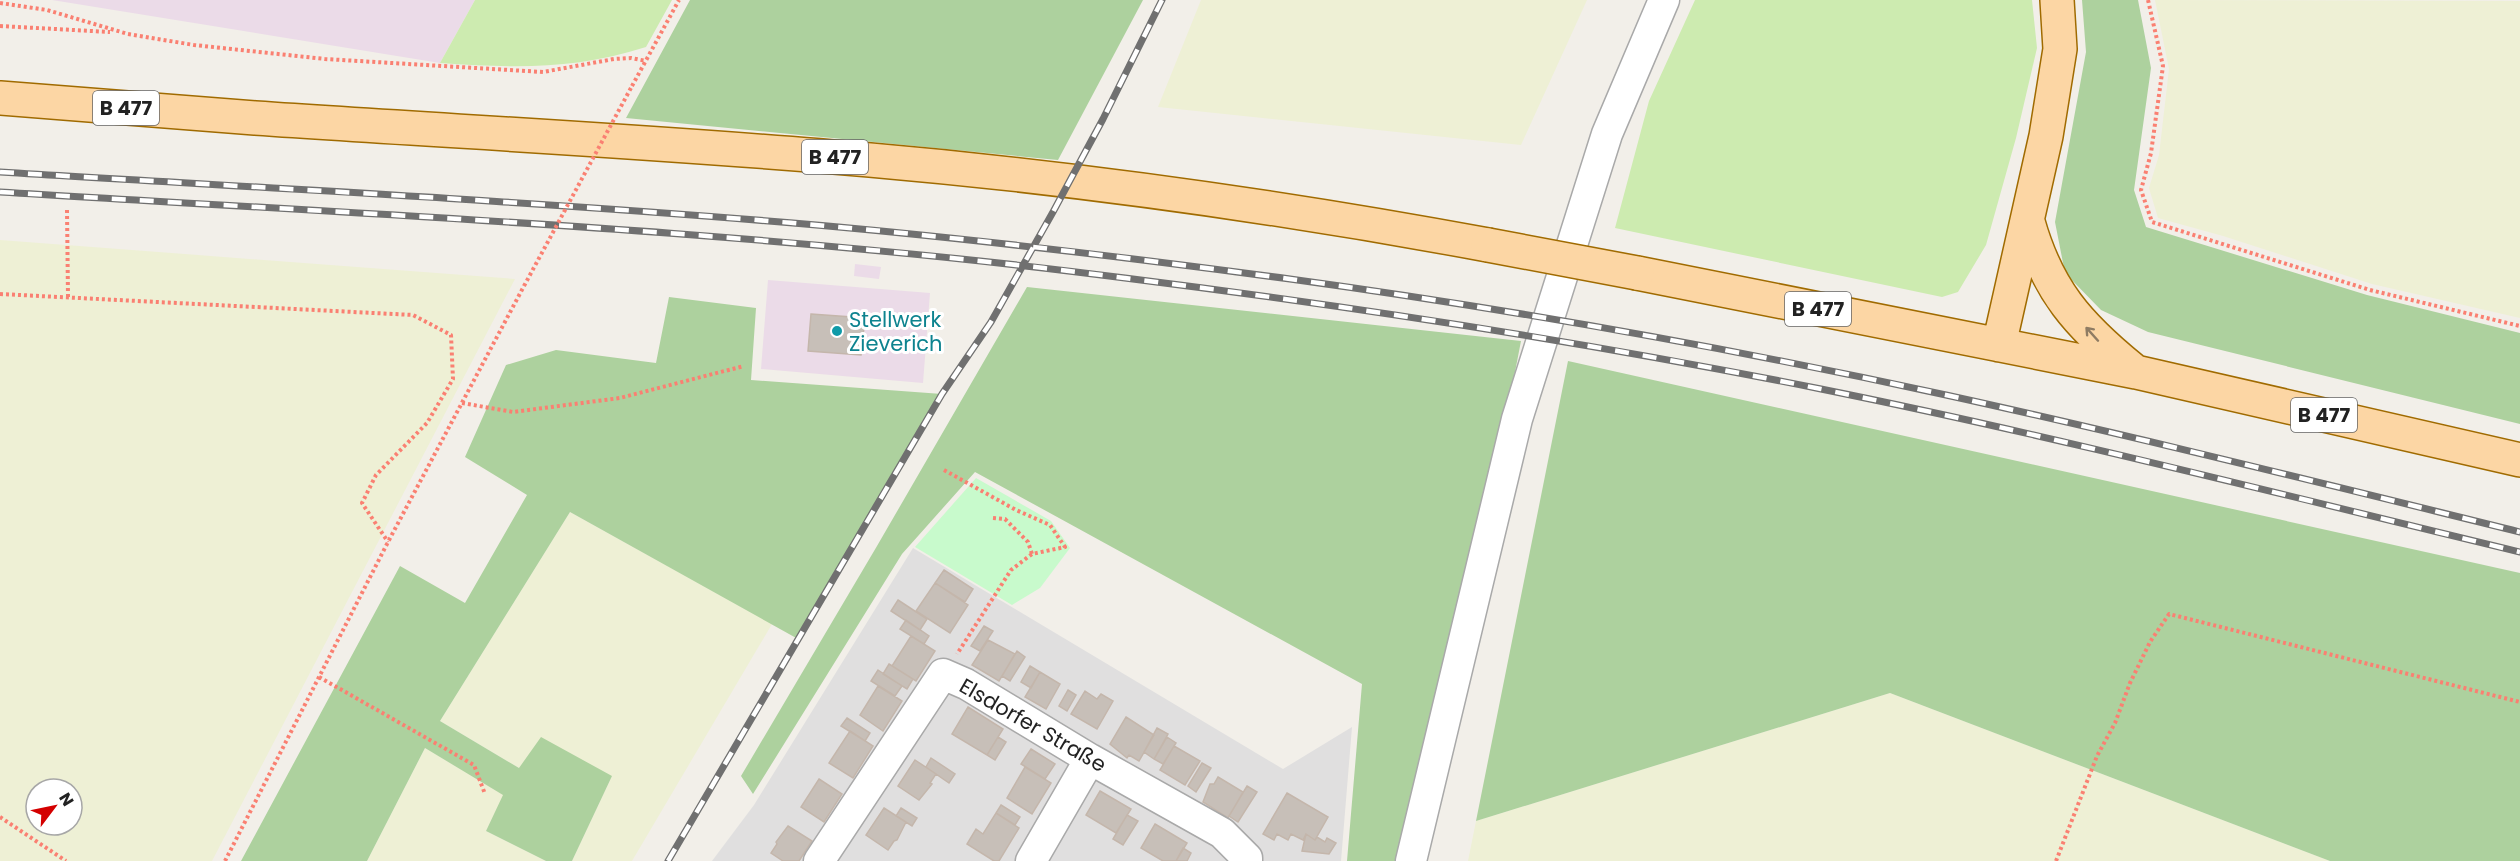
<svg xmlns="http://www.w3.org/2000/svg" width="2520" height="861" font-family="Poppins,sans-serif">
	<rect width="100%" height="100%" fill="#f2efe9"/>
	<!-- residential -->
	<path fill="#e0dfdf" d="M913,548L1283,769L1352,727L1341,861H712L754,805Z"/>
	<!-- industrial -->
	<path fill="#ebdbe8" d="M52,0H475L440,63Z
		M855,264L881,267L879,279L854,276Z
		M768,280L930,293L923,383L761,369Z"/>
	<!-- farmland -->
	<path fill="#eef0d5" fill-rule="evenodd" d="M1201,0H1587L1521,145L1158,107Z
		M2155,0L2520,1V318L2372,284L2223,236L2158,218L2149,188L2159,155L2169,69Z
		M0,240L515,279L212,861H0ZM36,789H72V825H36Z
		M570,512L772,624L632,861H572L612,776L519,768L440,721Z
		M1890,693L2330,861H1468L1476,821Z
		M425,748L504,795L486,831L546,861H367Z"/>
	<!-- grass -->
	<path fill="#cdebb0" d="M475,0H672L646,47C574,70 514,68 440,63Z
		M1695,0H2032L2037,48L2016,138L1986,245L1958,292L1942,297L1615,228L1649,101Z"/>
	<!-- forest -->
	<path fill="#add19e" d="M690,0H1143L1058,160L626,118Z
		M2082,0H2138L2151,68L2134,190L2146,227L2367,295L2520,333V424L2148,332L2101,310L2065,273L2055,222L2086,52Z
		M1027,287L1521,341L1420,861H1347L1362,684L975,472L902,554L753,794L741,776L877,546Z
		M669,297L756,308L751,380L942,394L798,639L570,512L440,721L519,768L541,737L612,776L572,861H546L486,831L503,795L425,748L367,861H241L400,566L465,603L527,495L465,457L506,365L556,350L656,363Z
		M1568,361L2520,573V861H2330L1890,693L1476,821Z"/>
	<!-- park -->
	<path fill="#c8facc" d="M976,478L1051,521L1070,548L1040,588L1012,605L915,547Z"/>
	<!-- building -->
	<path fill="#c7bfb8" stroke="#c4b6ab" stroke-width="1.5" d="M811,314L852,317L851,326L864,327L861,355L808,351Z
		M944,570L973,589L965,602L935,583Z
		M935,583L968,605L950,633L916,611Z
		M898,600L927,619L920,630L891,611Z
		M906,620L929,636L924,644L900,629Z
		M984,626L993,631L980,651L971,646Z
		M911,636L935,651L916,681L892,666Z
		M988,640L1015,654L999,681L972,665Z
		M1017,651L1025,657L1010,681L1002,676Z
		M889,664L913,679L907,689L883,674Z
		M1030,666L1040,672L1031,688L1021,682Z
		M878,670L902,686L895,696L871,681Z
		M1040,672L1060,684L1046,709L1025,697Z
		M878,686L902,701L883,731L860,715Z
		M1068,690L1076,695L1067,711L1059,706Z
		M1085,691L1097,699L1101,694L1113,701L1097,729L1071,714Z
		M968,707L1003,729L987,755L952,734Z
		M1126,717L1154,735L1139,761L1129,755L1127,758L1110,744Z
		M847,718L870,733L865,741L841,726Z
		M1157,728L1168,734L1154,759L1144,752Z
		M850,731L873,746L853,778L829,763Z
		M998,737L1006,742L995,760L987,755Z
		M1167,737L1176,743L1163,764L1154,759Z
		M1174,746L1200,761L1185,785L1160,770Z
		M1031,749L1055,764L1045,779L1021,764Z
		M931,758L955,774L949,783L926,767Z
		M915,760L936,774L930,783L932,784L919,800L898,786Z
		M1202,763L1211,768L1196,792L1188,786Z
		M1025,767L1051,783L1032,814L1007,798Z
		M1218,777L1243,792L1228,818L1203,802L1210,784H1214Z
		M819,779L842,794L824,822L801,807Z
		M1247,786L1257,792L1238,822L1229,816Z
		M1100,791L1131,809L1116,833L1086,815Z
		M1287,793L1328,817L1315,840L1306,834L1303,840L1291,834L1288,840L1277,834L1274,840L1263,834Z
		M1001,805L1020,817L1015,825L996,813Z
		M884,808L906,822L897,840L894,841L888,850L866,835Z
		M901,808L917,818L912,826L896,816Z
		M996,813L1019,828L999,861H994L967,844L976,829L983,834Z
		M1127,815L1138,821L1123,845L1113,839Z
		M1155,824L1187,843L1176,861H1163L1141,848Z
		M788,826L812,841L799,861H783L771,853L777,844L776,842Z
		M1306,834L1315,840L1317,837L1325,842L1327,838L1336,843L1329,854L1302,851Z
		M1183,848L1191,853L1187,861H1176Z"/>
	<g fill="none" stroke-linecap="round" stroke-linejoin="round">
		<!-- minor casing -->
		<g stroke="#a9a9a9" stroke-width="33">
			<path id="minor" d="M819,861L943,674L966,684L1090,759L1222,833L1247,858V861
				M1031,861L1090,759
				M1411,861L1517,419L1607,134L1664,0"/>
		</g>
		<!-- major casing -->
		<g stroke="#a06b00" stroke-width="36">
			<path id="major" d="M0,98C85,104 170,112 255,118C460,132 665,142 870,160C1077,178 1283,207 1488,245
				M2028,222C2047,290 2078,325 2132,369
				M1637,273L2136,372L2520,460
				M1999,345L2046,136L2060,49L2057,0"/>
		</g>
		<!-- path -->
		<path stroke="#fa8072" stroke-width="4" stroke-dasharray="3 3" stroke-linecap="butt" d="M2148,0L2163,66L2151,153L2141,190L2152,222L2370,290L2520,326
			M0,3L47,10L128,34L194,45L325,59L543,72L614,59L631,58L646,61
			M0,26L110,32
			M632,86L679,0
			M67,210L68,297
			M0,294L413,315L451,335L453,379L427,423L376,475L362,503L388,542
			M462,403L513,412L620,398L744,366
			M944,470L1016,510L1050,525L1065,547L1032,554L1011,570L957,654
			M993,518L1005,519L1028,542L1032,554
			M319,677L474,765L485,794
			M0,817L66,861
			M225,861L388,542L524,286
			M2056,861L2097,756L2115,723L2130,683L2150,642L2169,614L2520,702"/>
		<!-- minor -->
		<use href="#minor" stroke="#fff" stroke-width="30"/>
		<!-- major -->
		<use href="#major" stroke="#fcd6a4" stroke-width="33"/>
		<!-- rail casing -->
		<g stroke="#707070" stroke-width="7">
			<path id="rail" d="M0,172C264,188 529,201 793,223C959,237 1125,257 1290,279C1510,309 1729,348 1946,395C2138,437 2329,485 2520,532
				M0,192C375,215 752,230 1125,278C1358,307 1591,343 1821,389C2055,436 2287,496 2520,552
				M668,861L942,394L991,322L1053,212L1103,119L1162,0"/>
		</g>
		<!-- rail -->
		<use href="#rail" stroke="#fff" stroke-width="4.5" stroke-dasharray="14" stroke-linecap="butt"/>
		<!-- major-bridge casing -->
		<g stroke="#a06b00" stroke-width="36" stroke-linecap="butt">
			<path id="major-bridge" d="M1488,245L1637,273"/>
		</g>
		<!-- path-bridge -->
		<path stroke="#fa8072" stroke-width="4" stroke-dasharray="3 3" stroke-linecap="butt" d="M524,286L632,86"/>
		<!-- major-bridge -->
		<use href="#major-bridge" stroke="#fcd6a4" stroke-width="33"/>
	</g>
	<!-- one-way arrows -->
	<defs><path id="oneway-shaft" d="M-6 0H5M1.5-3L5.5 0L1.5 3" fill="none" stroke-width="1.6" stroke-linecap="round" stroke-linejoin="round" transform="scale(1.5)"/></defs>
	<use stroke="#8f7c63" href="#oneway-shaft" transform="translate(2092 334) rotate(-132)"/>
	<!-- markers -->
	<circle fill="#0f9aa8" stroke="#fff" stroke-width="2" cx="837" cy="331" r="6"/>
	<g text-anchor="middle" dominant-baseline="central" stroke-width="6" stroke-linejoin="round" paint-order="stroke">
		<!-- shield labels -->
		<g fill="#fff" stroke="#646464" stroke-width="1.5">
			<rect x="93" y="91" width="66" height="34" rx="4.5"/>
			<rect x="802" y="140" width="66" height="34" rx="4.5"/>
			<rect x="1785" y="292" width="66" height="34" rx="4.5"/>
			<rect x="2291" y="398" width="66" height="34" rx="4.5"/>
		</g>
		<g font-size="20" font-weight="bold" fill="#222">
			<text x="126" y="108">B 477</text>
			<text x="835" y="157">B 477</text>
			<text x="1818" y="309">B 477</text>
			<text x="2324" y="415">B 477</text>
		</g>
		<!-- culture labels -->
		<g font-size="21" fill="#0d838f" stroke="#fff" text-anchor="start">
			<text x="849" y="319">Stellwerk<tspan x="849" dy="24">Zieverich</tspan></text>
		</g>
		<!-- street labels -->
		<g font-size="21" fill="#222" stroke="#fff">
			<text transform="translate(1033 725) rotate(30)">Elsdorfer Straße</text>
		</g>
	</g>
	<!-- north arrow -->
	<g transform="translate(54 807) rotate(58)"><circle r="28" fill="#ffffff" stroke="#a7a7a7" stroke-width="1.5"/>
	<path d="M0-4.5L10 22L0 15L-10 22Z" fill="#d40000"/>
	<text y="-9" font-size="16" font-weight="bold" text-anchor="middle" fill="#222222">N</text>
	</g>
</svg>
